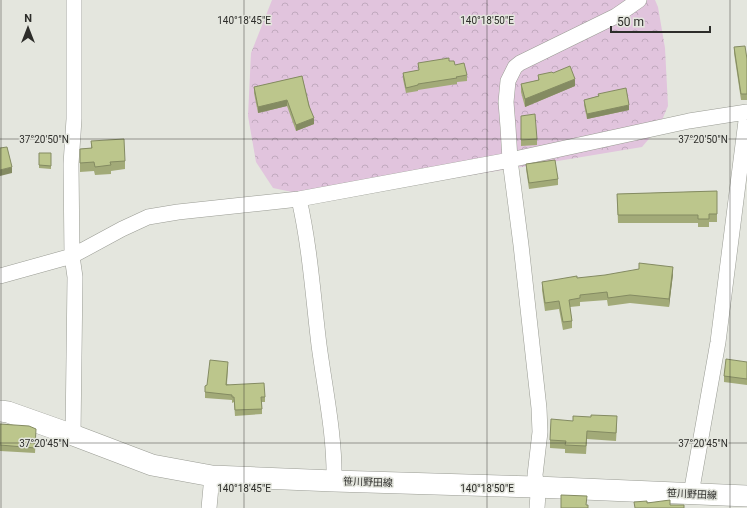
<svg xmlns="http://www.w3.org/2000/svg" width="747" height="508" font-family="Roboto,'Noto Sans JP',sans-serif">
	<defs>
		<pattern id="forest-crowns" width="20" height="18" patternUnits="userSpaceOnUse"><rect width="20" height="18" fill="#e1c4dd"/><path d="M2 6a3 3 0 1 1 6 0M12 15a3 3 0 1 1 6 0" fill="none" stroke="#c1a9be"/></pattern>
	</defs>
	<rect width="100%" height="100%" fill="#e4e6de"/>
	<!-- forest -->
	<path fill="url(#forest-crowns)" d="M272,0H655L658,7L665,48L668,106L659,127L642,147L370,192L311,196L273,188L256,162L248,116L251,53Z"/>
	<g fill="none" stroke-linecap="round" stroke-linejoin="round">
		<!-- street casing -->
		<g stroke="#9a9c94" stroke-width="16">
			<path id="street" d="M299,199C310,247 313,296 319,345C325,390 335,436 334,481
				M0,276L72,256L122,229L148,217L178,212L299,199L510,160L689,121L747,112
				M73,435L75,277L72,256L71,164L74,119V0
				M691,494L718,342L747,113
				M209,508L212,476
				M537,508L538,494L535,475L540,432L539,408L521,245L510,160L508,127L506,102L508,81L515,67L520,63L616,16L639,0"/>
		</g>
		<!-- secondary casing -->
		<g stroke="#9a9c94" stroke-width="22">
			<path id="secondary" d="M0,411L8,412L73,435L152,465L212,476L334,481L536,487L747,496"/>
		</g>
		<!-- street -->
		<use href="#street" stroke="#fff" stroke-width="15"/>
		<!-- secondary -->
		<use href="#secondary" stroke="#fff" stroke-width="21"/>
	</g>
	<!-- wall -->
	<path fill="#a2aa78" d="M734,47L747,59V100H741L734,53Z
		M449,61L455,65L467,75V81L457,82V84L418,90V91L406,93L403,79V73L419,70L418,63Z
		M553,73L575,86L525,107L521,92V84L538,80V75Z
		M302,76L314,124L296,131L287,106L258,113L254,93V87Z
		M598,94L629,110L587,119L584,105V100L598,96Z
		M521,116L537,139V145L521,146Z
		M91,141L125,161V169L111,171V174L95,175L94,171L80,172V149L91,148Z
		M39,153H51V169L39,168Z
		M526,164L558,179V185L529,189L526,169Z
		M717,191V222H709V227H698V223H618L617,194Z
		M673,274L669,307L630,303L608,306L607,300L580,302V306L570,307L572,321V328L563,330L559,309L545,311L542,290V282L577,278Z
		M747,362V385L724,382V376Z
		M228,368L227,384L265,397V402H262V414L235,416L234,402L232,403V400L205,398V386L207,385Z
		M0,424L36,435L35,453L0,451Z
		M617,424L616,441L587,439L586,454L565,453V449L550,448V440Z"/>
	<!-- shaded-wall -->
	<path fill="#848b62" d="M575,79V86L525,107V99Z
		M287,100V106L258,113V107Z
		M629,105V110L587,119V114Z
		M314,118V124L296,131V125Z
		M12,167V173L0,176V170Z
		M673,267V274L669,307V299Z"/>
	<!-- building -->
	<path fill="#bcc68c" stroke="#848b62" d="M745,46L747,59V94H741L734,47Z
		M449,58V61H454L455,65L464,63L467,75L456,77L457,78L418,84V85L406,88L403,73L419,70L418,63Z
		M570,66L575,79L525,99L521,84L539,80L538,75L552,72L553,73Z
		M302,76L309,106L314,118L296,125L287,100L258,107L254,87Z
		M626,88L629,105L587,114L584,100L599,96L598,94Z
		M535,114L537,139L521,140V116Z
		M124,139L125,161L110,162L111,165L95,167L94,162L80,163V149L92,148L91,141Z
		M7,147L12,167L0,170V148Z
		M39,153H51V166L39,165Z
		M555,160L558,179L529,183L526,164Z
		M717,191V214H709V219H698V215H618L617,194Z
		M639,263L673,267L669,299L630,295L608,298L607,292L580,295V298L569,300L572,321L563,322L559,301L545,303L542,282L577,276V278L605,275L639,269Z
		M726,359L747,362V379L724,376Z
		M210,360L228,362L226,385L264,383L265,397H261L262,409L235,410L234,397H232V395L205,392V386L207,385Z
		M591,415L617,416L616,433L587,431L586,446L565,445L566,441L550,440L551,419L573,421V416L591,417Z
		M0,424L29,426L36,429L35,448L0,445Z
		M561,495L587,496L586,505H588V508H561Z
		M670,500V505H684V508H635L634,502L647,501V503Z"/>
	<!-- ticks -->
	<path fill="none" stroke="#2d2d2a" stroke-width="1" stroke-opacity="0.45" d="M1,0V508M244,0V508M487,0V508M730,0V508M0,139H747M0,443H747"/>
	<g text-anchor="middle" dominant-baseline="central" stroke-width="3" stroke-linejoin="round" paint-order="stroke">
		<!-- street labels -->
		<g font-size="10" fill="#2d2d2a" stroke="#e4e6de">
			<text transform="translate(368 482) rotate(2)">笹川野田線</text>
			<text transform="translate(692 494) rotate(3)">笹川野田線</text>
		</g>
	</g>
	<g font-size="10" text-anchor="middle" fill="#2d2d2a" stroke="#e4e6de" stroke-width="3" stroke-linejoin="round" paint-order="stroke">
		<text x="244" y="24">140°18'45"E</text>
		<text x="487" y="24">140°18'50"E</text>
		<text x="44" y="143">37°20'50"N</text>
		<text x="703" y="143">37°20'50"N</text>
		<text x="44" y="447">37°20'45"N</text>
		<text x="703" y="447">37°20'45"N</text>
		<text x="244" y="492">140°18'45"E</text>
		<text x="487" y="492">140°18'50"E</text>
	</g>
	<!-- north arrow -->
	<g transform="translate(28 28)" stroke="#e4e6de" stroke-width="3" paint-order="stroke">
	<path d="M0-3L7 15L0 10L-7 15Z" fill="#2d2d2a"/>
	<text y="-6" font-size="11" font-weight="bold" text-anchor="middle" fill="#2d2d2a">N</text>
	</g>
	<!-- scale -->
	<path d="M611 26v6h99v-6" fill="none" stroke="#2d2d2a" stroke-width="2"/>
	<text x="617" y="26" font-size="12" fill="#2d2d2a" stroke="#e4e6de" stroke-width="3" paint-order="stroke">50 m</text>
</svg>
